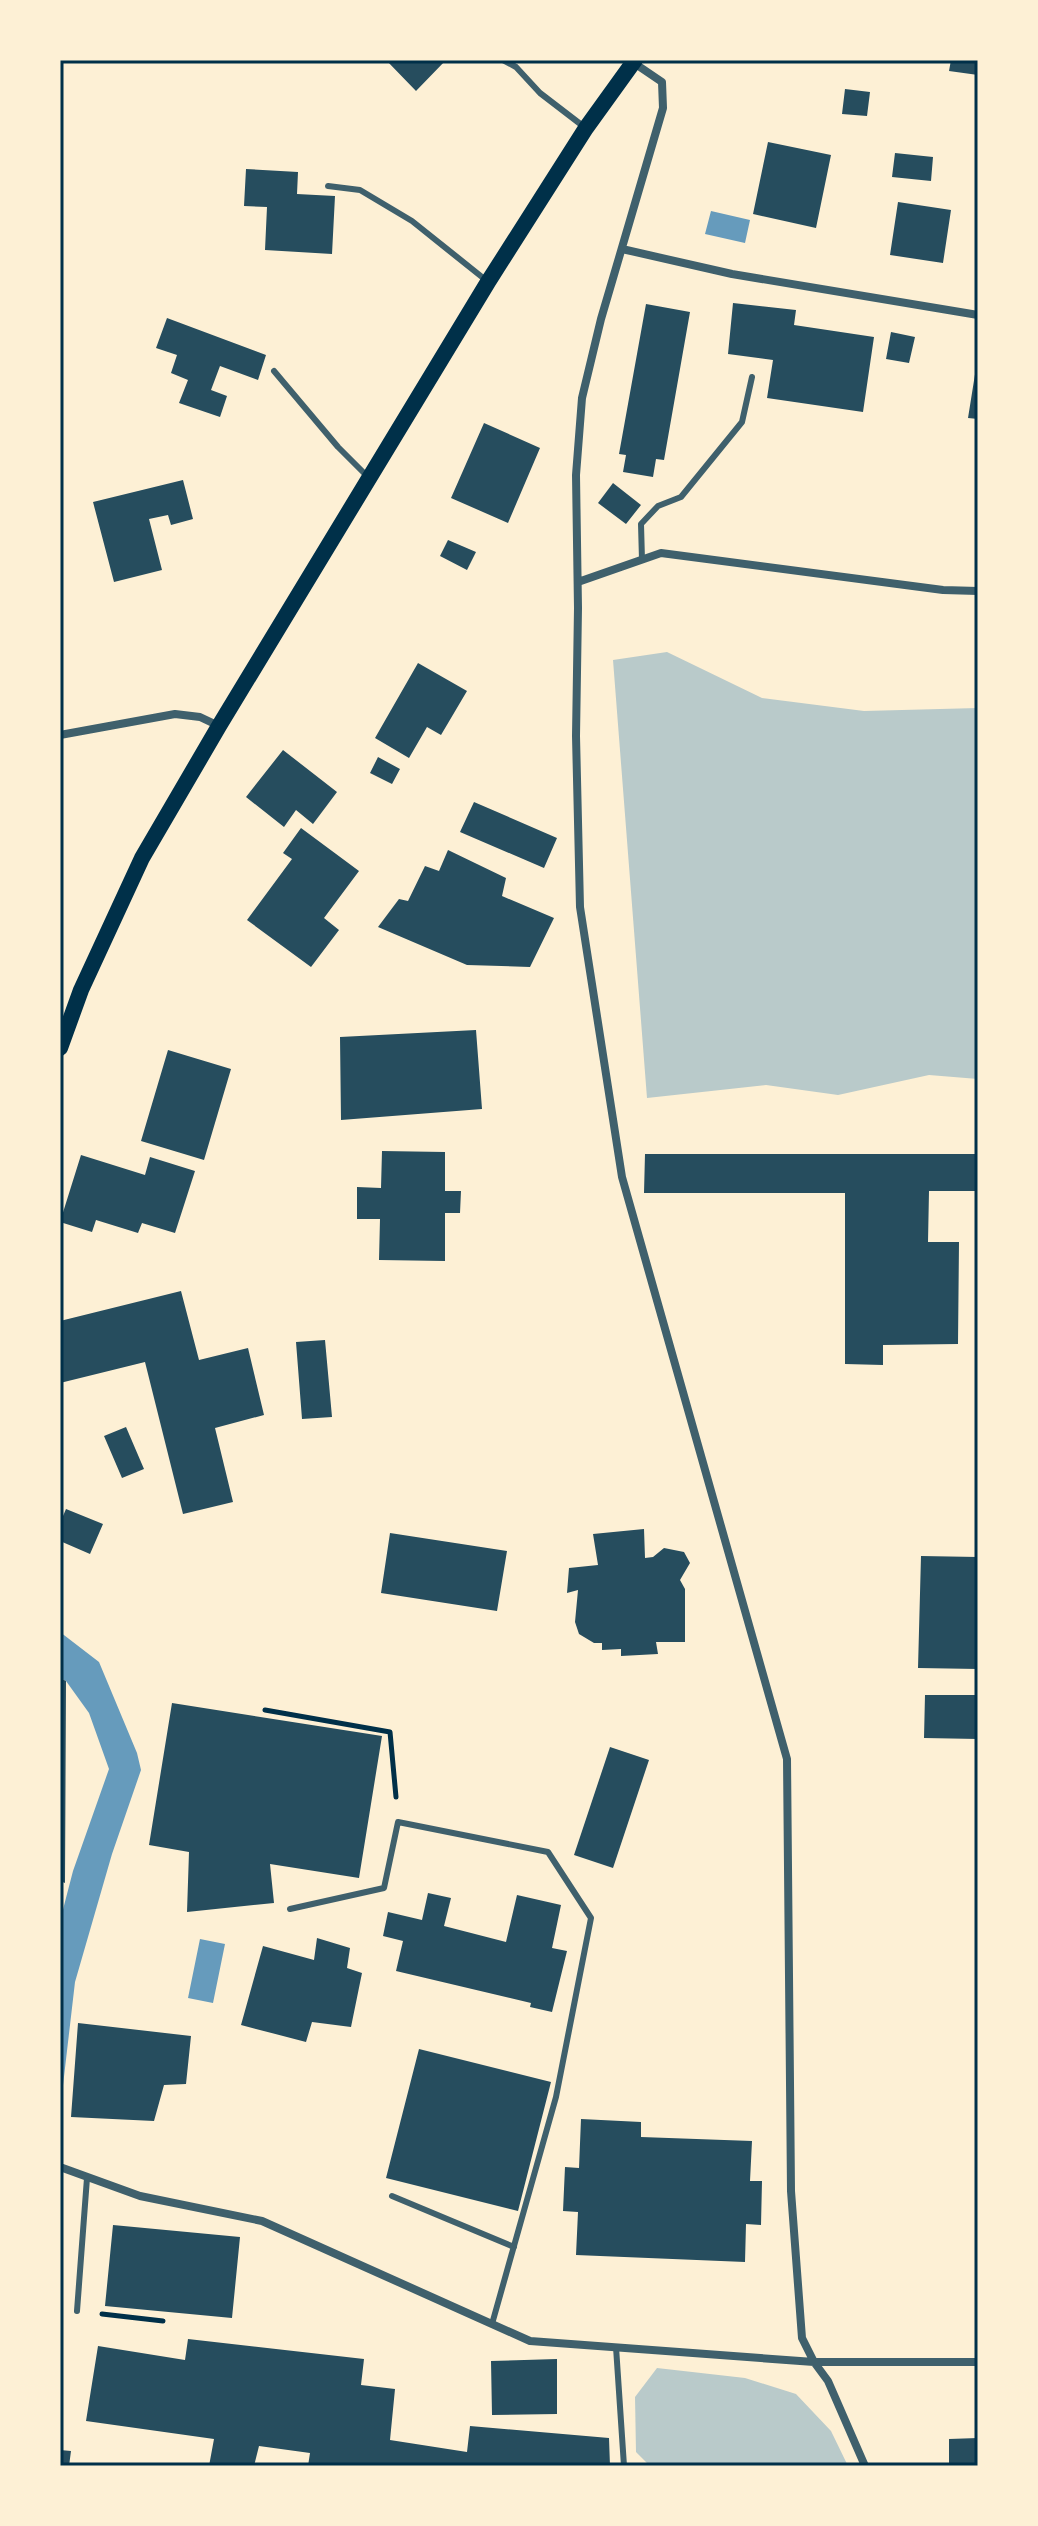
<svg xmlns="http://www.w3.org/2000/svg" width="1038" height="2526" font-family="'Work Sans',sans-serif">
	<rect width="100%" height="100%" fill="#fdf0d5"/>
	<!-- green -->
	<path fill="#b9caca" d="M667,652L762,698L864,711L978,708V1079L929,1075L838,1095L766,1085L647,1098L613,660Z
		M657,2368L745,2378L796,2394L831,2431L848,2466H650L636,2452L635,2397Z"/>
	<!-- water -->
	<path fill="#669bbc" d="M711,211L750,220L745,243L705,234Z
		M60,1632L99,1662L137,1753L141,1770L112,1854L75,1982L60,2111V1921L73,1871L109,1769L89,1713L66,1681L60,1678Z
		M200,1939L225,1944L213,2003L188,1998Z"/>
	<!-- building -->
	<path fill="#264d5e" d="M386,60H446L416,91Z
		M951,60H978V75L949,71Z
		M845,89L870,92L867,116L842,114Z
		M768,142L831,155L816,228L753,214Z
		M895,153L933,157L931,181L892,177Z
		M246,169L298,172L297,194L335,196L332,254L265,250L267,207L244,206Z
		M898,202L951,210L943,263L890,255Z
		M733,303L796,310L794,325L874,337L863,412L767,398L773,360L728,354Z
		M646,304L690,312L664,460L656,459L653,477L623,472L626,455L619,454Z
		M167,318L266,355L258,380L220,366L211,390L227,396L220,417L179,403L188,380L171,373L177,355L156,348Z
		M891,332L915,337L909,363L886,359Z
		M976,368H978V419L968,418Z
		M484,423L540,448L508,523L451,498Z
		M183,480L193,519L171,525L168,515L149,519L162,570L114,582L93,502Z
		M613,483L641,505L626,524L598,503Z
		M448,540L476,552L467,570L440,556Z
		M418,663L467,691L441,735L427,727L409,758L375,738Z
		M283,750L337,792L313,824L296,810L284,827L246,797Z
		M378,757L400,769L392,784L370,773Z
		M474,802L557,838L544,868L460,832Z
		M301,828L359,871L324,918L339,930L311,967L247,920L292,859L283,853Z
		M448,850L506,878L502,896L554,918L530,967L467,965L378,927L399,899L408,901L425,866L439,871Z
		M476,1030L482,1109L341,1120L340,1037Z
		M168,1050L231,1069L204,1160L141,1141Z
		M382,1151L445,1152V1191H461L460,1213H445V1261L379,1260L380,1219H357V1187L381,1188Z
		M645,1154H978V1191H929L928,1242H959L958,1344L883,1345V1365L845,1364V1193H644Z
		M81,1155L145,1175L150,1157L195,1171L175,1233L142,1223L138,1233L96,1220L92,1232L60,1222Z
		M181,1291L199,1360L248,1348L264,1415L215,1428L233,1502L183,1514L145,1362L60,1383V1321Z
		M325,1340L332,1417L302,1419L296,1342Z
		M126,1427L144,1469L122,1478L104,1436Z
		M66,1509L103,1524L90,1554L60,1541V1523Z
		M644,1529L645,1558L653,1557L664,1548L684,1552L690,1563L680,1580L685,1589V1642H656L658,1654L621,1656V1649L602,1650V1643H594L579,1634L575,1622L578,1590L567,1593L569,1568L598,1565L593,1534Z
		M390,1533L507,1551L497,1611L381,1593Z
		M921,1556L978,1557V1669L918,1668Z
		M60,1678L66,1681L65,1883L60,1881Z
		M925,1695H978V1739L924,1738Z
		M172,1703L382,1736L359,1878L270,1864L274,1903L187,1912L189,1852L149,1845Z
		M610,1747L649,1760L613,1868L574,1855Z
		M428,1893L451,1898L444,1926L506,1942L517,1895L561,1905L552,1948L567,1951L552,2012L530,2007L531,2003L396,1971L403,1941L383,1936L388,1912L422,1920Z
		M317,1938L350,1948L347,1968L362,1973L351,2027L312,2022L306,2042L241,2025L263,1946L314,1960Z
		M78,2023L191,2036L186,2084L164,2085L154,2121L71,2117Z
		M419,2049L551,2082L518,2211L386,2178Z
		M581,2119L641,2122V2137L752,2141L750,2181H762L761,2225L746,2224L745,2262L576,2255L578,2212L563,2211L565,2167L579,2168Z
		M113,2225L240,2237L232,2318L105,2306Z
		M188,2339L364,2359L361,2385L395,2389L390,2440L467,2452L470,2426L609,2438L610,2466H308L310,2453L259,2446L254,2466H209L214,2439L86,2421L98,2346L185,2360Z
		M557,2359V2414L492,2415L491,2361Z
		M978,2438V2466H949V2439Z
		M60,2450L71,2451L69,2466H60Z"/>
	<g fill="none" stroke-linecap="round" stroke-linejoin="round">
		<!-- path -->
		<path stroke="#003049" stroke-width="5" d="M265,1710L390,1732L396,1797
			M102,2314L163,2321"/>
		<!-- service -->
		<path stroke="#3f606c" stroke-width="6" d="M503,60L516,67L540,93L583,126
			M328,186L360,190L412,221L487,281
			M274,371L338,447L367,476
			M642,560L641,524L658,506L681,497L742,422L752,377
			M290,1909L384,1888L398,1822L548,1852L591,1918L556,2097L492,2324
			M392,2196L514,2247
			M77,2311L87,2178
			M616,2347L624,2466"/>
		<!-- minor -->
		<path stroke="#3f606c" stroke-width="8" d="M634,63L662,82L663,108L601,319L582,398L576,475L578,608L576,736L580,907L622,1177L787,1759L791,2191L802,2338L814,2362L828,2381L865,2466
			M622,249L732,274L978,315
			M578,582L661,553L943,590L978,591
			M60,735L175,714L200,717L219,726
			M60,2167L140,2196L262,2221L530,2341L814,2362H978"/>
		<!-- secondary -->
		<path stroke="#003049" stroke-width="16" d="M60,1048L81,990L142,858L219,726L488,282L586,128L635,60"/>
	</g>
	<!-- border -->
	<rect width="1038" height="2526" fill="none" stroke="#fdf0d5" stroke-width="124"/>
	<rect x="62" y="62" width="914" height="2402" fill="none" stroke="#003049" stroke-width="3"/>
</svg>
